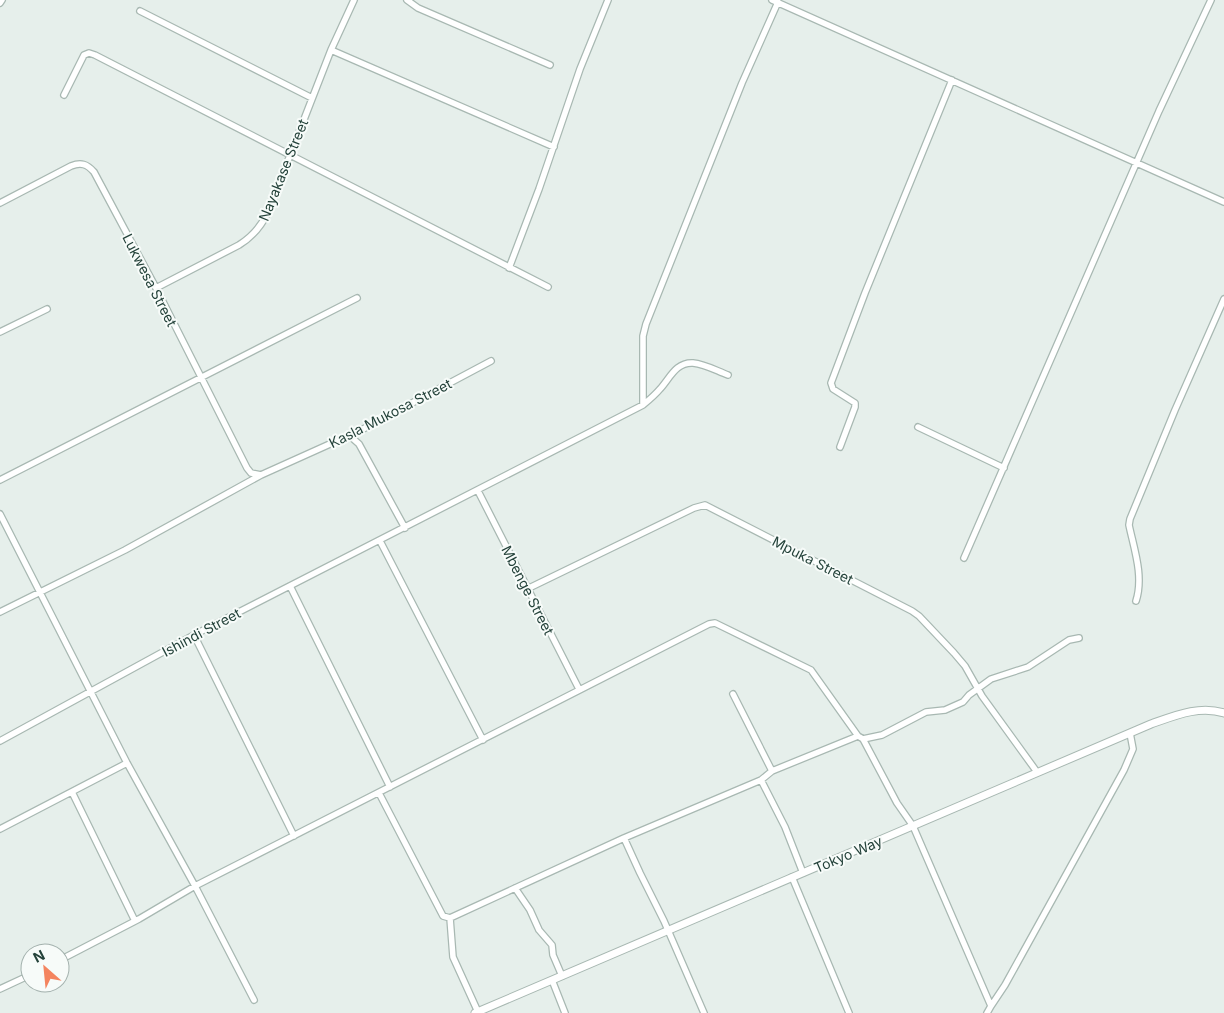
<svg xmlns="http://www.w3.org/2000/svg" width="1224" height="1013" font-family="Inter,sans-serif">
	<rect width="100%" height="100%" fill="#e6efeb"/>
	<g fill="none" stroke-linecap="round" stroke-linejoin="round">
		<!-- minor casing -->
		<g stroke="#a8b8b2" stroke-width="8">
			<path id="minor" d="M407,0L418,8L550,65
				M772,0L1224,202
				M0,3L2,0
				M140,11L312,98
				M331,50L554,147
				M64,95L84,55L89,53L95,55L548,287
				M0,203L71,166C81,162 87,164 94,172L156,288L247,468L251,473L261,475
				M509,268L539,189L580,69L608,0
				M156,288L239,245C252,237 261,227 268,212L331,50L354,0
				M0,332L47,309
				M643,405C649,400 655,395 660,389C670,378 676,362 693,363C705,364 717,371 728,375
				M918,427L1004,468
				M350,436L359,444L405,528
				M840,447L855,407V403L833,389L831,383L865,293L952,80
				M0,480L357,298
				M478,491L579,689
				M0,514L127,763L195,886L254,1000
				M380,541L483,740
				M964,558L1159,111L1211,0
				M290,586L390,787
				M527,589L694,508L705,505L912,611L919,616L954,653L965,666L982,696L1037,772
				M1136,601C1144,576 1134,549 1129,525L1130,519L1175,410L1224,299
				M0,612L125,550L261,475L341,439L350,436L491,361
				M194,635L294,836
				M733,694L772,771
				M863,739L882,735L926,712L945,710L963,702L969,695L991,679L1028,667L1069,640L1079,638
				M0,741L194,635L643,405V336L646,324L742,83L778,2
				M761,780L785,827L803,873
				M72,792L135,921
				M379,793L443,916L450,918L624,838L761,780L772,771L858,736
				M0,829L127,763
				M624,838L640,873L664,921L704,1013
				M792,877L849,1013
				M515,888L530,910L539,930L552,945L553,955L562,976
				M450,918L453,957L478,1012
				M60,960L139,919L195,886L709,624L715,623L811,670L858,736L863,739L897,803L913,826L991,1006L987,1013
				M552,980L565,1013
				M0,989L30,975
				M991,1006L1005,985L1124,770L1133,749L1130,733"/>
		</g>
		<!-- tertiary casing -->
		<g stroke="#a8b8b2" stroke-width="9">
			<path id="tertiary" d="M475,1013L1151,724C1174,716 1199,705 1224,713"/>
		</g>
		<!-- minor -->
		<use href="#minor" stroke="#fff" stroke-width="5.5"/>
		<!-- tertiary -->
		<use href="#tertiary" stroke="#fff" stroke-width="7"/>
	</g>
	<g text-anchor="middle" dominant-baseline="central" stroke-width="4" stroke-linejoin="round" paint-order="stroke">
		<!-- street labels -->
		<g font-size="14" fill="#24423a" stroke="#f7fbf9">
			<text transform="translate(283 170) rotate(-68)">Nayakase Street</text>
			<text transform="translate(150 280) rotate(63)">Lukwesa Street</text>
			<text transform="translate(390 413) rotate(-27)">Kasla Mukosa Street</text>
			<text transform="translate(813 560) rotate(27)">Mpuka Street</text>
			<text transform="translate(528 590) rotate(63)">Mbenge Street</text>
			<text transform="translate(201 632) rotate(-28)">Ishindi Street</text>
			<text transform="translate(848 854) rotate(-23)">Tokyo Way</text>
		</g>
	</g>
	<!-- north arrow -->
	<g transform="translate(45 968) rotate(333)"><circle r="24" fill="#f7fbf9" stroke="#a3b1ad"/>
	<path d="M0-4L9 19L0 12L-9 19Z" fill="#f4845f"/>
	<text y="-8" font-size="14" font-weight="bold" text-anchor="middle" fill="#24423a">N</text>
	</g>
</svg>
